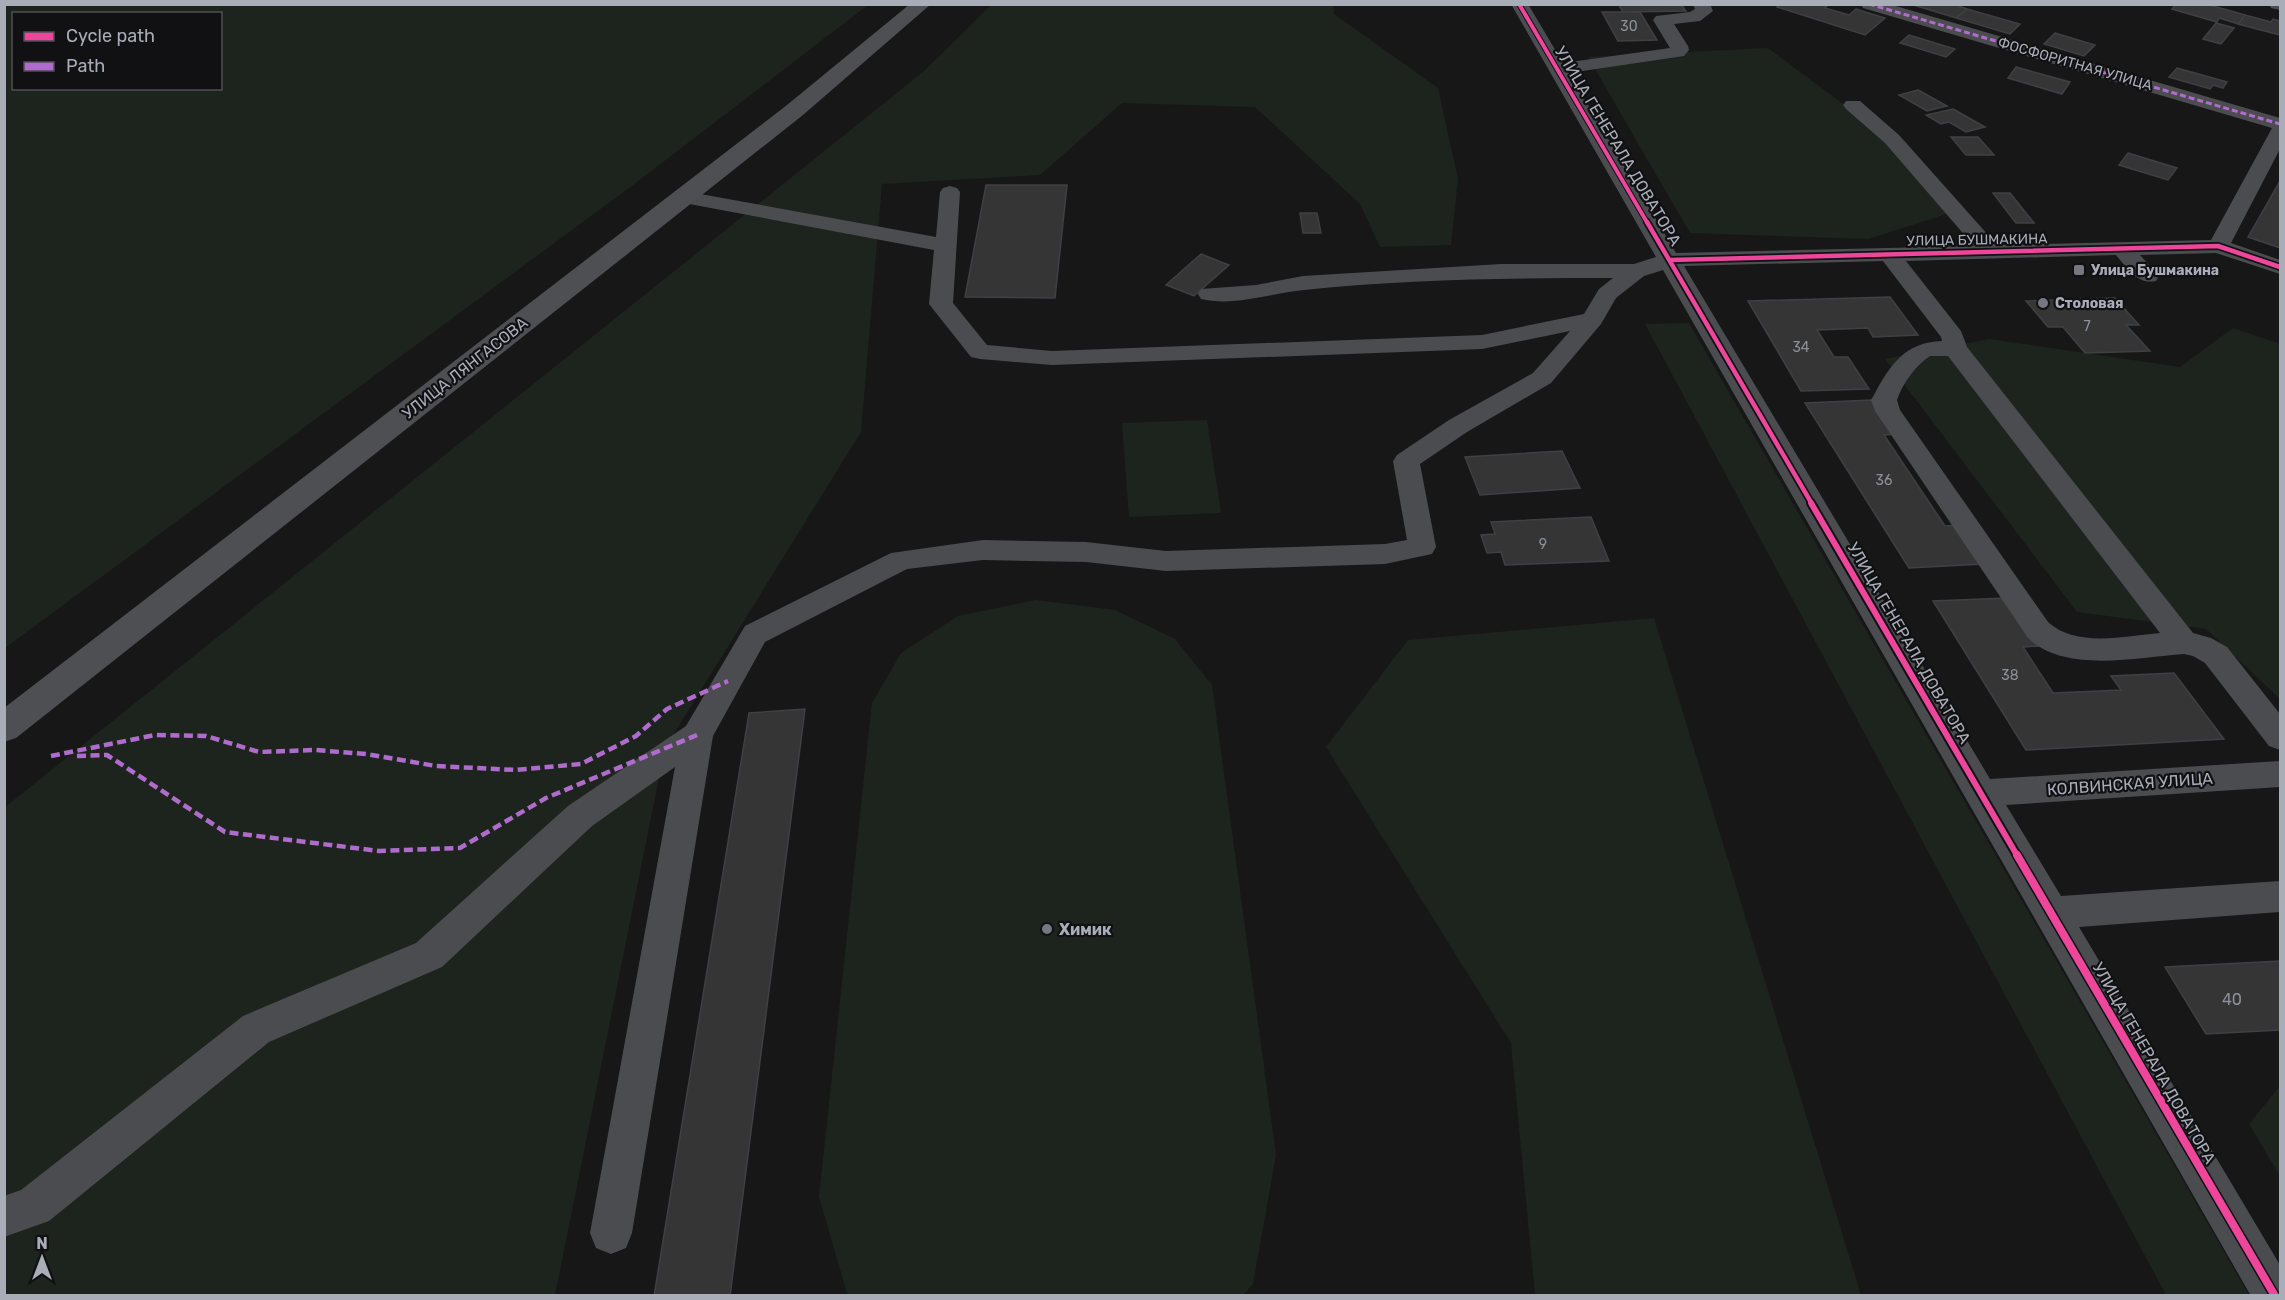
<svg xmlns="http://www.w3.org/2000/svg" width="2285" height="1300" font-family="Rubik,sans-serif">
	<rect width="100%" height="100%" fill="#171717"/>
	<!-- green -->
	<path fill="#1d241e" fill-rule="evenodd" d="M5,4H868V5L633,185L5,648ZM14,14H220V88H14Z
		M991,5H1333L1334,14L1438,88L1458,179L1451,245L1380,247L1360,204L1255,107L1122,103L1040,175L882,184L861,432L665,748L555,1295H5L4,808L923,72Z
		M1768,48L1882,133L1956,211L1868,239L1690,233L1588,57Z
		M1689,323L2249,1295H2166L1645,324Z
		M2233,328L2280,344V699L2206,629L2077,612L1885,359L1989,339L2180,367Z
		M1207,420L1221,513L1129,517L1122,423Z
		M1036,600L1115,610L1175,639L1212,685L1276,1155L1253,1284L1243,1295L850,1296L847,1293L819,1197L872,703L901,653L958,616Z
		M1654,618L1861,1295H1535L1511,1043L1326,747L1408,640Z
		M2280,1086V1176L2249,1124Z"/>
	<!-- building -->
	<path fill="#353536" stroke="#3f4043" stroke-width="1.5" d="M1618,4H1681L1686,11L1623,12Z
		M1780,4H1825L1828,5L1825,8L1849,15L1856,9L1885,18L1865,35L1777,7Z
		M1910,4H1953L1967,9L1956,18Z
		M2176,4H2206L2245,15L2238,24L2219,18L2217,22L2172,9Z
		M1967,9L2020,24L2010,34L1956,18Z
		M1602,12H1640L1657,40L1618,41Z
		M2245,15L2271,22L2273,19L2280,21V35L2238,24Z
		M2216,23L2234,28L2221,44L2203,39Z
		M2055,33L2095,45L2084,56L2044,44Z
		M1909,35L1955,49L1946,57L1900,43Z
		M2016,67L2070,82L2062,94L2008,78Z
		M2177,68L2227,82L2223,88L2213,85L2210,89L2169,77Z
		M1918,90L1947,106L1927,111L1899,95Z
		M1953,109L1985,127L1966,132L1949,122L1941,124L1926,115Z
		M1951,137H1978L1994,155H1966Z
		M2128,153L2177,168L2168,180L2119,165Z
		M2280,181V248L2248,237Z
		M986,185H1067L1055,298L965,297Z
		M1993,193H2010L2034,223H2016Z
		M1300,213H1317L1321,233H1303Z
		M1201,254L1229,265L1194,296L1166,285Z
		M1890,297L1918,335L1873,337L1868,328L1817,330L1834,357H1848L1869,389L1801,391L1748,301Z
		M2115,298L2139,325H2126L2150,351L2085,353L2063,327H2048L2026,301Z
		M1872,400L1895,434L1884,435L1945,526L1957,525L1983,564L1909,568L1805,403Z
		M1562,451L1580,488L1480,495L1465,457Z
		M1591,517L1609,561L1505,565L1501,552L1487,553L1481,535L1495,534L1491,522Z
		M2007,598L2040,646L2023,647L2053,693L2121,690L2111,676L2174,673L2224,739L2026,750L1933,601Z
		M805,709L730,1296H654L749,713Z
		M2280,961V1030L2206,1034L2165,967Z"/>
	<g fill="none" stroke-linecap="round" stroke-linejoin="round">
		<!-- minor -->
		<path fill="#4b4c50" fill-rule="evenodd" d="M1511,4H1528L1563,63L1670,48L1653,20L1656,16L1690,12L1695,9L1693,4H1710L1713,11L1700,21L1674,24L1688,46L1689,50L1684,56L1569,73L1676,253L1974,246L1885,143L1846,109L1843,105L1846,101H1860L1899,135L1997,245L2211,240L2272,128L1863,8L1861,4H1889L2280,118V149L2231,243L2280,260V274L2216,253L2140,255L2159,276L2156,281C2137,285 2127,268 2116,255L1906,261L1961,331L1967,347L2193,633L2211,638L2227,647L2280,714V750L2269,746L2205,663L2193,656L2184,654C2137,657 2065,674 2028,638L1875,411L1871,400L1874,395C1890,365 1905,342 1942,341L1941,337L1883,261L1684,266L1990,779L2280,761V787L2006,805L2061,896L2280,881V912L2079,927L2280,1265V1296H2251L1663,270L1644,276L1616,298L1601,324L1551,383L1467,432L1420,464L1436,547L1432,554L1385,564L1166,571L1086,562L983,560L907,569L765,642L713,736L632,1233L626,1248L611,1254L596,1248L590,1233L675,767L592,826L442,967L269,1042L49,1221L4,1237V1196L21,1190L243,1016L416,943L568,806L686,726L745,626L891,553L983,540L1086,542L1166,551L1385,544L1407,540L1393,461L1397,455L1449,420L1533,373L1570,331L1482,349L1052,365L980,359L971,357L929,304L934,250L684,203L677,201L673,197L677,193L684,191L936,237L940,192L943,188L950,186L957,188L960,192L953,303L987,345L1052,351L1482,335L1584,314L1599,289L1613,278C1511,278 1407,279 1304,290C1271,293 1235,307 1201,299L1198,294L1201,289L1256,285L1303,276L1501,264H1634L1656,257ZM1930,356H1948L2160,633C2125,636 2076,648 2048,622L1900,410L1897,400C1903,383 1915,366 1930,356Z
			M2269,4H2280V10L2271,8Z"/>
		<!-- major -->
		<path fill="#4d4f52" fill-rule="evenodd" d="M910,4H931L803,115L16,738L4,742V708L787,105Z"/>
		<!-- quiet-far1 -->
		<path stroke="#b06ccc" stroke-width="3" stroke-dasharray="6 3" stroke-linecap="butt" d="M1869,4L2280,124"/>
		<!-- quiet -->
		<path stroke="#b06ccc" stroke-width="4.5" stroke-dasharray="9 4.5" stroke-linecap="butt" d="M51,756L155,735L206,736L259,752L315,750L366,754L436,766L516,770L581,764L636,736L667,709L728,681
			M77,756L107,755L225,832L379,851L460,848L546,798L697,735"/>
		<!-- cycleway-far3 casing -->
		<g stroke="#111113" stroke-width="6">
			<path id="cycleway-far3" d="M1519,4L1648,224"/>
		</g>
		<!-- cycleway-far2 casing -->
		<g stroke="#111113" stroke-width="8">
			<path id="cycleway-far2" d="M1647,222L1812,504
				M1670,260L2218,246L2280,267"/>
		</g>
		<!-- cycleway-far1 casing -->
		<g stroke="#111113" stroke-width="10">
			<path id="cycleway-far1" d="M1811,503L2018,857"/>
		</g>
		<!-- cycleway casing -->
		<g stroke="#111113" stroke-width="11">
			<path id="cycleway" d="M2017,855L2275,1296"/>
		</g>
		<!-- cycleway-far3 -->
		<use href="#cycleway-far3" stroke="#ed469a" stroke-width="4"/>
		<!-- cycleway-far2 -->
		<use href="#cycleway-far2" stroke="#ed469a" stroke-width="4.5"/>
		<!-- cycleway-far1 -->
		<use href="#cycleway-far1" stroke="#ed469a" stroke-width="6"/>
		<!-- cycleway -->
		<use href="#cycleway" stroke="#ed469a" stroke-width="8"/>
	</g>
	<!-- markers -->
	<g fill="#757880" stroke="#111113" stroke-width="2">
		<rect x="2073" y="264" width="12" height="12" rx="3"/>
		<circle cx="2043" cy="303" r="6"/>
		<circle cx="1047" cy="929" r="6"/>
	</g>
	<g text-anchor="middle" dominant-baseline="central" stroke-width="4.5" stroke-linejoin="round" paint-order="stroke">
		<!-- number labels -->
		<g font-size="14" fill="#8b8f98">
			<text x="1629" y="26">30</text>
			<text x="2087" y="326">7</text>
			<text x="1801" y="347">34</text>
			<text x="1884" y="480">36</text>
			<text x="1543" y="544">9</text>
			<text x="2010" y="675">38</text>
		</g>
		<!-- far-street labels -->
		<g font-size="14" fill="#a8adb8" stroke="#111113">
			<text transform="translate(2075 64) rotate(16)">ФОСФОРИТНАЯ УЛИЦА</text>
			<text transform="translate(1977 240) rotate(-1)">УЛИЦА БУШМАКИНА</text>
		</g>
		<!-- far-poi labels -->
		<g font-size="14" font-weight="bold" fill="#a8adb8" stroke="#111113" text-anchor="start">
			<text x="2091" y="270">Улица Бушмакина</text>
			<text x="2055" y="303">Столовая</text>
		</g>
		<!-- street labels -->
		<g font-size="16" fill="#a8adb8" stroke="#111113">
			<text transform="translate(1618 146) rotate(59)">УЛИЦА ГЕНЕРАЛА ДОВАТОРА</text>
			<text transform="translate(465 368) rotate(-38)">УЛИЦА ЛЯНГАСОВА</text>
			<text transform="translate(1909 643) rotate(60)">УЛИЦА ГЕНЕРАЛА ДОВАТОРА</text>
			<text transform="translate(2130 784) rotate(-4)">КОЛВИНСКАЯ УЛИЦА</text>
			<text transform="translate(2154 1063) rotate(60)">УЛИЦА ГЕНЕРАЛА ДОВАТОРА</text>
		</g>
		<!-- poi labels -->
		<g font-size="16" font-weight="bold" fill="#a8adb8" stroke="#111113" text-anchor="start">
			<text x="1059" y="929">Химик</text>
		</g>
		<!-- near-number labels -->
		<g font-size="16" fill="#8b8f98">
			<text x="2232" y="999">40</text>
		</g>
	</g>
	<!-- border -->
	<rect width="2285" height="1300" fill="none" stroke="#a8adb8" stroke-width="12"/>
	<!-- legend -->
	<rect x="12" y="12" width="210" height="78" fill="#111113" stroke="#4d4f55" stroke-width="1.5"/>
	<rect x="24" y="32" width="30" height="9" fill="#ed469a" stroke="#4d4f55" stroke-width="1.5"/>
	<text x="66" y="42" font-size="18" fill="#a8adb8">Cycle path</text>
	<rect x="24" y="62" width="30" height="9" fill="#b06ccc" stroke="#4d4f55" stroke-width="1.5"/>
	<text x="66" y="72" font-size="18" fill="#a8adb8">Path</text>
	<!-- north arrow -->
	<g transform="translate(42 1258)" stroke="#111113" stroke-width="4.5" paint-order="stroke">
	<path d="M0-4.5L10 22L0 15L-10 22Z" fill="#a8adb8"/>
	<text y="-9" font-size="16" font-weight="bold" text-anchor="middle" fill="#a8adb8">N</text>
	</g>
</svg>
